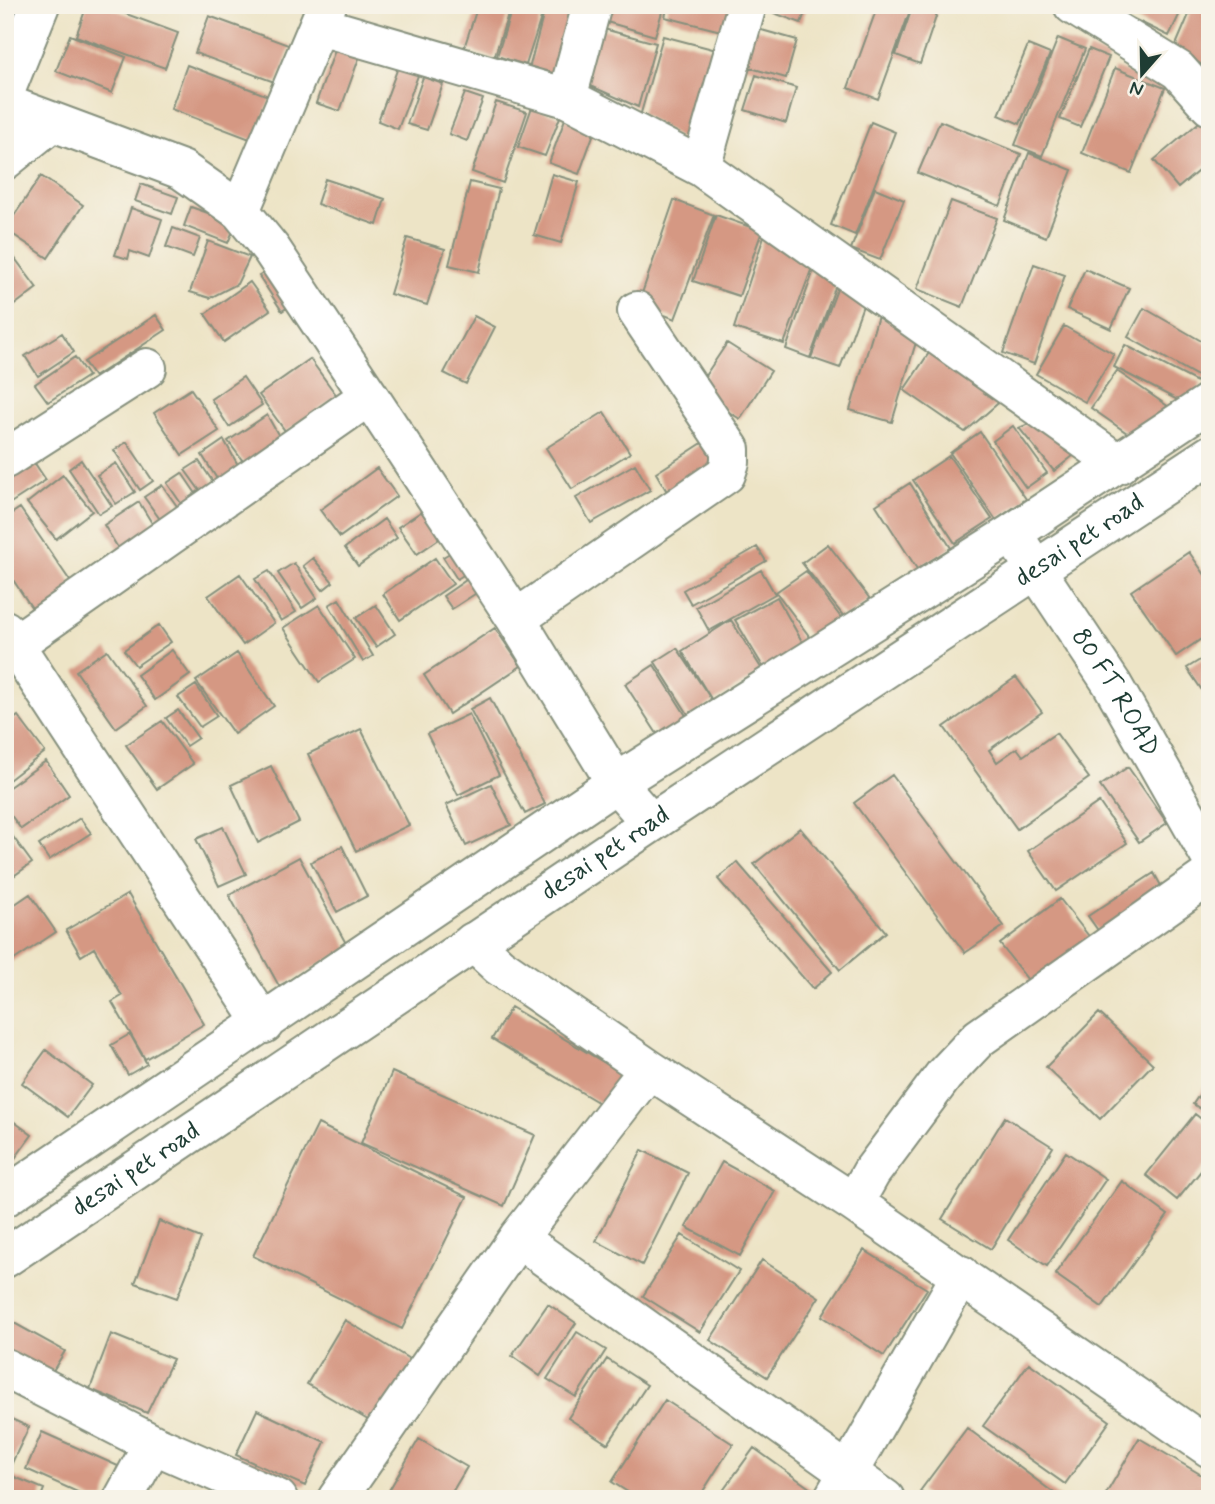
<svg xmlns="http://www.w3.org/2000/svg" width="1215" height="1504" font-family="Mynerve,sans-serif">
	<rect width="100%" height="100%" fill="#f7f3e8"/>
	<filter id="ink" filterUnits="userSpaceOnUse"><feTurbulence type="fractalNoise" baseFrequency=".0143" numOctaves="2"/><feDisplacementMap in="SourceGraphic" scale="14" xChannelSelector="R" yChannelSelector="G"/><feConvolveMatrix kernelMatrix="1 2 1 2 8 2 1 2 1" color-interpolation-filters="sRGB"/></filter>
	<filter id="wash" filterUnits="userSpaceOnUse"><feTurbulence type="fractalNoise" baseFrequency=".00686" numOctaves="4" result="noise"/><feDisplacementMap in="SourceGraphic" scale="28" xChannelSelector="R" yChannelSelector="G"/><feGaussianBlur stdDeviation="1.57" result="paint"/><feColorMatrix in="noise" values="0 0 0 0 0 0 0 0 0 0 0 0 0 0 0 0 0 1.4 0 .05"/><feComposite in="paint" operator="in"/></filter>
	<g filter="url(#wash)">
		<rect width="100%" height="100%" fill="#ede4c6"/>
		<g id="blocks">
			<!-- building -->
			<path fill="#d59883" d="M87,5H102L178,33L165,68L76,36Z
				M478,5H511L494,58L464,48Z
				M513,5H545L526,65L497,56Z
				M546,5H574L561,77L529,69Z
				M597,5H664L655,36L593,18Z
				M668,5H736L729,33L665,17Z
				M752,5H808L801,23Z
				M878,5H912L878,99L848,88Z
				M913,5H940L920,64L896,55Z
				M1117,5H1184L1169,36L1115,10Z
				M1193,5H1210V68L1173,52Z
				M5,13L22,19L5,68Z
				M209,16L291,46L277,83L195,53Z
				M751,27L797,40L786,78L740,65Z
				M600,28L656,43L638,107L582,82Z
				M70,35L126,57L112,93L56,71Z
				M663,36L724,52L698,150L641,113Z
				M1058,38L1085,49L1042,156L1015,145Z
				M339,39L363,47L340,111L316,103Z
				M1028,45L1050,54L1020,124L999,115Z
				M1089,49L1109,57L1080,127L1060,119Z
				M403,54L423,62L398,129L378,121Z
				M187,65L271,97L255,141L171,109Z
				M1115,68L1165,88L1131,173L1082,153Z
				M756,75L796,88L786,123L745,110Z
				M423,77L443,84L427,130L407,124Z
				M465,93L483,99L467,141L449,134Z
				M496,102L527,112L503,183L472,172Z
				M532,107L560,117L545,156L518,147Z
				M565,119L595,130L579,174L549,163Z
				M1203,119L1210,126V161L1178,188L1154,160Z
				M940,121L1021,154L1000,206L918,173Z
				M871,122L895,132L855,235L831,225Z
				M1029,153L1072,170L1046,237L1004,220Z
				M552,174L579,182L561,243L534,235Z
				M41,176L83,205L48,258L5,229Z
				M325,179L385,199L377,225L317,204Z
				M470,182L499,189L479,272L449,265Z
				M141,184L178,197L172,214L135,201Z
				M875,188L904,200L880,260L851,249Z
				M674,200L714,215L675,319L638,305Z
				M951,201L997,218L962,307L917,289Z
				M191,207L236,223L228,243L184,226Z
				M131,208L162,219L149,258L130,251L128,259L115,255Z
				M716,215L762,231L739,296L693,281Z
				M173,228L200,238L193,257L166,247Z
				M766,230L814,262L784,344L734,328Z
				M407,238L445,249L427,305L390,294Z
				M208,241L250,257L237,284L210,298L190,292Z
				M5,245L37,288L5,312Z
				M1034,264L1065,275L1034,364L1003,353Z
				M275,267L297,301L282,311L259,276Z
				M1085,269L1129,288L1111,329L1067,309Z
				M814,270L838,279L810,358L786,349Z
				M841,279L869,289L840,368L811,358Z
				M250,282L270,310L224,342L205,314Z
				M1144,308L1210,346V383L1128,337Z
				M156,315L166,330L94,377L84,362Z
				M474,316L495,327L466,384L444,373Z
				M878,316L920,329L892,422L850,410Z
				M1064,326L1114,354L1085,402L1036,374Z
				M62,333L74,352L38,376L25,356Z
				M939,338L1012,391L965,432L904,390Z
				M727,343L771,371L740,419L695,391Z
				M1125,345L1201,384L1189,406L1114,367Z
				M75,357L88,376L48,402L35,384Z
				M310,359L337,396L286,432L259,395Z
				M1117,371L1169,407L1143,444L1091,408Z
				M243,377L262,405L229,427L211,399Z
				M191,389L219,431L182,455L154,413Z
				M604,412L630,453L572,489L546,448Z
				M267,415L285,447L251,472L228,441Z
				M1046,417L1078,452L1054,471L1019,428Z
				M1013,426L1047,473L1026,488L993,441Z
				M980,432L1026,499L996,520L950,453Z
				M710,438L722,467L672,500L656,473Z
				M224,440L243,474L224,490L202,455Z
				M127,442L153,481L140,490L114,450Z
				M949,456L992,519L955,543L913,480Z
				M81,460L112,506L99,514L69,469Z
				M199,461L221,494L209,503L185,470Z
				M34,462L46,480L9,504L5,499V481Z
				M116,463L135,492L116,504L97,475Z
				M635,464L650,490L591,523L576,498Z
				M377,468L397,496L340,537L320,510Z
				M182,473L201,501L187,512L167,483Z
				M63,475L92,511L56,539L27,503Z
				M910,483L951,548L917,569L876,505Z
				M162,485L184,516L167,529L144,497Z
				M139,502L158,533L123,556L104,525Z
				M20,508L79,594L40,620L5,568V518Z
				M427,508L445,535L417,554L398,527Z
				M384,519L397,538L358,566L345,548Z
				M828,544L870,599L845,618L802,563Z
				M757,547L766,561L691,604L683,590Z
				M457,549L470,571L457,579L443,557Z
				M1189,552L1210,582V633L1176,656L1131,591Z
				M313,558L333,582L323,590L303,566Z
				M435,558L453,584L400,620L383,594Z
				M294,563L317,598L302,608L278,573Z
				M761,570L775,594L709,631L696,607Z
				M269,571L296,612L281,621L255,579Z
				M806,571L845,623L816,645L776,592Z
				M240,574L274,623L243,645L208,596Z
				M472,576L481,590L452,609L443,596Z
				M777,597L808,652L768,675L735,620Z
				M339,599L373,656L363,662L329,605Z
				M319,605L355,659L319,682L283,628Z
				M376,605L395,634L376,647L356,618Z
				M731,620L763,671L713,702L682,651Z
				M159,625L171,642L136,666L124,650Z
				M495,628L521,666L449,714L424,675Z
				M677,648L713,702L690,717L655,662Z
				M107,650L147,706L116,728L76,671Z
				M172,650L190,675L155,700L137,675Z
				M237,653L274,706L234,734L196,681Z
				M1210,654V702L1187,668Z
				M654,665L690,722L661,740L625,684Z
				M1016,677L1042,712L989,750L997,762L1017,748L1023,756L1056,733L1089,778L1017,829L944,727Z
				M196,685L217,716L200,727L178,697Z
				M490,698L545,804L525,814L470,709Z
				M178,710L198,738L186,746L166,718Z
				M469,714L499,775L458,795L427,734Z
				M18,716L45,752L5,783V726Z
				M162,721L193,764L157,789L126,745Z
				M361,729L409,825L356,851L308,754Z
				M46,761L69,795L21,829L5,807V790Z
				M271,766L299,822L258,843L231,785Z
				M1128,767L1167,823L1139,842L1100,786Z
				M892,775L1004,926L965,953L854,803Z
				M491,784L511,825L466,846L446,805Z
				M1099,802L1127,843L1056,891L1028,851Z
				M80,818L91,833L49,860L39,845Z
				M223,827L246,874L219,886L196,839Z
				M800,828L886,932L840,970L754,864Z
				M11,834L32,863L5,882V839Z
				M342,846L367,896L337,912L311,862Z
				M299,857L349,949L279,986L229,895Z
				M737,862L832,972L813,989L718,879Z
				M1154,873L1165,893L1104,939L1088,916Z
				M30,894L56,932L5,966V911Z
				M128,894L204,1024L145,1059L112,1002L122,996L94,948L81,956L66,930Z
				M1060,899L1095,944L1035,989L1000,944Z
				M511,1007L625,1075L606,1107L492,1039Z
				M1099,1013L1153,1064L1100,1119L1046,1067Z
				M130,1034L147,1064L128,1075L111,1045Z
				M46,1050L92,1085L68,1117L22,1083Z
				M392,1072L535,1135L504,1206L361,1143Z
				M1210,1079V1115L1193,1104Z
				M1195,1114L1210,1126V1160L1177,1200L1146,1175Z
				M5,1115L32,1135L5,1172Z
				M1005,1117L1053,1147L991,1249L942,1219Z
				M318,1124L467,1197L402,1329L253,1256Z
				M642,1150L688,1173L642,1265L596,1241Z
				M1066,1152L1106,1179L1047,1266L1008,1240Z
				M722,1162L775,1191L740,1256L686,1227Z
				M1122,1181L1168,1215L1102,1307L1055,1274Z
				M159,1221L201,1238L177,1298L135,1283Z
				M682,1235L739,1271L700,1332L643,1296Z
				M864,1250L927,1289L884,1356L822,1316Z
				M762,1260L819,1297L767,1377L710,1340Z
				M548,1304L576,1323L540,1376L512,1356Z
				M5,1318L65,1351L51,1374L5,1351Z
				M345,1320L416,1363L378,1426L307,1384Z
				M577,1332L606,1350L576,1397L547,1379Z
				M111,1334L173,1359L147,1413L90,1389Z
				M607,1359L647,1385L608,1444L568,1418Z
				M1029,1363L1110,1421L1065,1484L983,1426Z
				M665,1400L733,1444L698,1499H639L612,1482Z
				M257,1410L325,1442L305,1486L236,1455Z
				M5,1416L29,1427L11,1465L5,1463Z
				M967,1428L1062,1499H929L920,1491Z
				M42,1432L118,1466L104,1499H93L26,1469Z
				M1139,1438L1210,1480L1209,1499H1103Z
				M419,1439L467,1467L448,1499H384Z
				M754,1448L818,1494L815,1499H731L722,1492Z
				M12,1476L44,1489L40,1499H5Z"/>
		</g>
	</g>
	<g filter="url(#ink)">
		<use href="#blocks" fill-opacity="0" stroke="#86907d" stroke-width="2"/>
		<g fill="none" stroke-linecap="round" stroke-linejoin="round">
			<!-- minor casing -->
			<g stroke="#86907d" stroke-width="42">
				<path id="minor" d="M1073,5L1178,70L1210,106
					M320,26L567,98L701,167L1119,464
					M5,92L40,5
					M567,98L592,5
					M5,104L182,170L240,211L271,249L369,396L516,619L616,783L651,823
					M5,160L52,122
					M701,167L747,5
					M240,211L327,5
					M5,459L147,368
					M516,619L726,474L730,462V449L637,311
					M5,630L264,1024
					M5,651L369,396
					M473,942L499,966L649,1069
					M854,1203L871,1173L944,1075L979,1038L1210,875
					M518,1238L649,1069L854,1203L1210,1448
					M5,1368L153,1444L278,1499
					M123,1499L153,1444
					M337,1499L518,1238L885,1499
					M833,1499L961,1275"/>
			</g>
			<!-- tertiary casing -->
			<g stroke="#86907d" stroke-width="42">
				<g id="tertiary">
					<path id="s1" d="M1023,550L1112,684L1210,856"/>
					<path d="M5,1197L616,783L1011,534L1210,402"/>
					<path id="s2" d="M5,1258L651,823L1210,455"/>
				</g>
			</g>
			<!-- minor -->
			<use href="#minor" stroke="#fff" stroke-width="38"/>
			<!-- tertiary -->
			<use href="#tertiary" stroke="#fff" stroke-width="38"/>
		</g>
	</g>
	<g text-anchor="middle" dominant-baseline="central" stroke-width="5" stroke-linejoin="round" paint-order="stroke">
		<!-- street labels -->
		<g font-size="26" fill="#1f3d34" stroke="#f7f3e8">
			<text stroke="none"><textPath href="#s2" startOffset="1292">desai pet road</textPath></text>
			<text stroke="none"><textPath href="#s1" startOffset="170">80 FT ROAD</textPath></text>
			<text stroke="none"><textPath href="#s2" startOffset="724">desai pet road</textPath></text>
			<text stroke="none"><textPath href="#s2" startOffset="158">desai pet road</textPath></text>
		</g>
	</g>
	<!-- margin -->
	<rect width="1215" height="1504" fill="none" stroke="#f7f3e8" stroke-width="28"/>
	<!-- north arrow -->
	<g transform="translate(1142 74) rotate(200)" stroke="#f7f3e8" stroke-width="5" paint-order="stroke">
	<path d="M0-5L12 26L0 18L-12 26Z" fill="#1f3d34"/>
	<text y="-10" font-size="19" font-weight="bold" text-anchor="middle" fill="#1f3d34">N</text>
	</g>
</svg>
